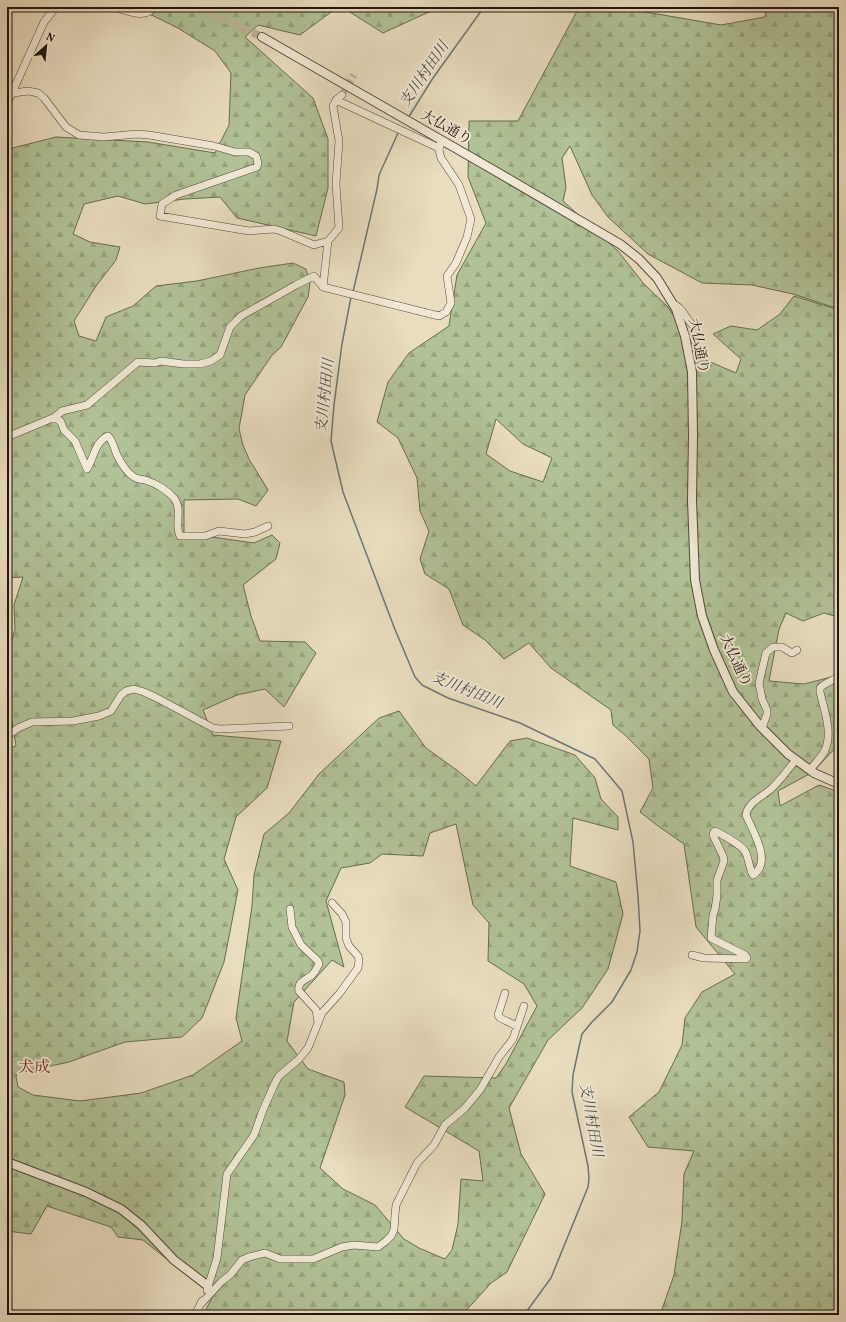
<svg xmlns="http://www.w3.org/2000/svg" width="846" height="1322" font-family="Vollkorn,'Noto Serif JP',serif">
	<defs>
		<pattern id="forest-firs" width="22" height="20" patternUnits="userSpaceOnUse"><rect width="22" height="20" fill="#b0c296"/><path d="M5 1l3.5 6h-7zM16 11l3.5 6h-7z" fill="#97a680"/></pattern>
	</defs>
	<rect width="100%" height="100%" fill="#e9ddbf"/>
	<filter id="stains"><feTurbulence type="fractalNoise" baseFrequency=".005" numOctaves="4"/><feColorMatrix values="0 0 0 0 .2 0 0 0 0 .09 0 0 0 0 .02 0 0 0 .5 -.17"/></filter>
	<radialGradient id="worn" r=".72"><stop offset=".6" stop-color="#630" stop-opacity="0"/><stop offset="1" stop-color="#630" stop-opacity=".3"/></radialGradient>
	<!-- forest -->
	<path fill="url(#forest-firs)" stroke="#686c53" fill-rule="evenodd" d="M135,7H338L300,35L258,25L245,37L313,98L328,139V188L316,236L237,218L220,197L185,199L145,204L118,196L84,204L73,234L90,242L120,247L116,260L96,286L74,321L79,336L96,341L106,317L133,306L156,286L197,281L259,268L293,263L306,269L310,283L308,297L281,347L272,355L245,395L239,429L243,445L249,459L268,490L256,506L238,499L184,500V533L254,543L272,535L280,543L276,559L243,585L251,616L260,641L305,642L316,653L284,707L265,689L237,695L203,710L213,735L281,741L267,788L236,817L224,859L238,890L224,962L202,1018L182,1037L125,1042L69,1062L18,1073L16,1077L18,1087L33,1095L80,1101L141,1093L193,1075L242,1041L236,1018L252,906L254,875L264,834L289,813L319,774L379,718L399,711L426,748L458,771L476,786L510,741L527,738L575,755L595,778L601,799L618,817V830L573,818L570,866L616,882L623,914L608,969L582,1008L548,1040L509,1108L521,1154L545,1194L507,1272L491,1283L462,1315H203L213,1296L143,1240L118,1237L111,1227L47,1206L31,1234L7,1231V749L16,746L10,710L7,659L15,629L14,605L23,577L7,578V175L9,173V149L56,137L148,142L215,153L229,125L231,73L215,51L178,28ZM456,824L473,905L489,923L488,961L524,984L537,1006L506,1064L496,1078L424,1076L405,1107L479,1151L483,1181L461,1179L458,1224L452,1250L445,1259L419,1248L404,1239L375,1205L343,1189L320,1168L345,1095L344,1082L308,1069L287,1041L294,1002L332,960L344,967L326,901L341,868L370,863L382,854L423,856L430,833Z
		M342,7H438L431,11L383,33Z
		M581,7H628L640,11L721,25L765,17L767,7H839V309L793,294L752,285L702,283L648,254L608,217L592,195L570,146L562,158L566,187L563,201L618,251L644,284L668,307L701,358L736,373L741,359L713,334L731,326L757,330L780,314L794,296L839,310V620L838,617L824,613L803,621L786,613L779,629L769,681L804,684L839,675V744L813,772L778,791L780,806L819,785L839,792V1315H660L674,1275L682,1221L684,1174L694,1151L648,1147L629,1117L659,1092L682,1045L685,1018L702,992L735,974L696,927L684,844L658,826L640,812L653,788L649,759L625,735L613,725L611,710L551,668L529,643L504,659L485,640L463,625L449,589L425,574L420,559L429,531L420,511L417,478L398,438L377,422L388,382L409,353L449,326L457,275L486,223L468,177L469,121H518L576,13ZM496,419L523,444L552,458L543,482L510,471L486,454Z"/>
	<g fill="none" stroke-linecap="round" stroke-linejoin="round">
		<!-- stream -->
		<path stroke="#6b7778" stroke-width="1.5" d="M408,118L433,78L484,7
			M353,292L377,189L379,175L398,133
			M351,297L342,344L334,405L331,441L343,492L394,627L415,677L422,685L448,698L520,723L595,759L622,791L633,842L638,896L640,931L637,952L631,970L612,1002L592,1022L582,1034L579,1047L573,1075L572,1092L588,1166L589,1178L588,1187L551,1278L524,1315"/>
		<!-- minor-tunnel -->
		<path stroke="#c1b59c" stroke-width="7" stroke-dasharray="7 3.5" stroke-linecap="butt" d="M342,95L354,75"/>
		<!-- tertiary-tunnel -->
		<path stroke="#c1b59c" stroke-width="8" stroke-dasharray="8 4" stroke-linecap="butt" d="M198,7L262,37"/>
		<!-- minor casing -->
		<g stroke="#53473c" stroke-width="8">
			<path id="minor" d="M114,7C125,10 146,20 154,7
				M13,93L28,91L38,93L44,98L66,127L79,135L104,137L137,134L149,135L214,146L235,152H249L256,156L258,163L257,167L176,195L162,204L160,216L249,231L274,229L281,231L314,245L328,241
				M336,100L439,148
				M7,104L44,22L56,7
				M323,287L328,241L339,228L336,184L339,141L333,106L336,100L342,95
				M673,304C684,308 685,319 694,326
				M55,417L61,422L64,430L75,441L87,469C94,457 95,442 108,436C113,441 114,448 117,455C121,463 127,473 134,477C138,480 144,479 148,481C157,484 168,491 174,498C183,510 174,525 180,536H205L219,531L245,534L255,532L268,526
				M7,437L55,417L62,411L87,405L138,362L155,363L161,361L183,364H200L211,361L220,355L230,327L241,316L296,285L314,276L323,287L439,316L446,312L451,303L447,276L456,263L467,237L471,219L459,185L441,158L439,150L441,141
				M762,728L767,714V710L762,699L759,683L766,653L773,647H782L792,653L797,650
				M7,736L18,728L32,722L73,721L99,716L111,711L121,695L126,691L134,689L144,692L157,698L213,728L220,729L289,726
				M810,770C814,764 822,757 825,750C833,733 824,709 820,692V688C826,682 833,681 839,676
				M290,909L292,927L301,945L318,961L319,964C317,968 315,972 312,975C306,980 297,981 299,991L316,1010L318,1022
				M692,955L704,958L746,959L747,958L745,955L711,938L713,915L715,909L717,896V880L724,861L723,856L713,835L714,832L715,831C723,835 743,846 746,853C749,860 749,868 753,875C773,862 752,830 746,815C748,802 762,797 771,789C780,781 788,769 796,760
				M505,993L498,1015L500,1018L517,1026
				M207,1290L217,1258L227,1174L254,1135L263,1110L275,1083L279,1076L299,1059L308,1048L322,1013L339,994L358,968L359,960L358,956L349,946L346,938V922L342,914L332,903
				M200,1305L221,1282L231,1274L242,1260L249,1257L265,1253L280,1259H313L342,1247L354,1245L378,1247L386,1241L391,1236L394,1230L395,1215L396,1205L417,1163L434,1145L445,1125L464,1109L480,1090L499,1057L513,1039L524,1006
				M195,1315L202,1301"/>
		</g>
		<!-- tertiary casing -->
		<g stroke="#53473c" stroke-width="10">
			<path id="tertiary" d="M262,37L497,172L620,244L639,259L657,278L676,309L685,336L692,372L693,436L692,500L695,580L702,616L714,650L733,692L760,726L788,754L814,773L839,784
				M7,1162L86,1192L121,1209L141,1225L174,1260L208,1286"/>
		</g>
		<!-- minor -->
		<use href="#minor" stroke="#f1e9d5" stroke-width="7"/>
		<!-- tertiary -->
		<use href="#tertiary" stroke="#f1e9d5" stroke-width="8"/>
	</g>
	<g text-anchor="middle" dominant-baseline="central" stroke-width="4" stroke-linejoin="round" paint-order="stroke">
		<!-- street labels -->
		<g font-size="14" fill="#211510" stroke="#f1e9d5">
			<text transform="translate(446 128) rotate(29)">大仏通り</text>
			<text transform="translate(698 346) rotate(79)">大仏通り</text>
			<text transform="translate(735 661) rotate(65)">大仏通り</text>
		</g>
		<!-- water labels -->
		<g font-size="15" font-style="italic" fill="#4c4e4d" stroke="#f1e9d5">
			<text transform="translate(425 75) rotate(-56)">支川村田川</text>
			<text transform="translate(326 396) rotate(-84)">支川村田川</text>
			<text transform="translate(466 691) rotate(22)">支川村田川</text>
			<text transform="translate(590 1120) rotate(80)">支川村田川</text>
		</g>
		<!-- quarter labels -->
		<g font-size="16" fill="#7a1f14" stroke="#f1e9d5">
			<text x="34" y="1068">犬成</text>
		</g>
	</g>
	<!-- margin -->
	<rect width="846" height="1322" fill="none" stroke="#e9ddbf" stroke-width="24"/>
	<rect x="8" y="8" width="830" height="1306" fill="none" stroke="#211510" stroke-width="2"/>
	<rect x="12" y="12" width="822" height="1298" fill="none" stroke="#211510"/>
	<!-- north arrow -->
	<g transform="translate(46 46) rotate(27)" stroke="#f1e9d5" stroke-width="3" paint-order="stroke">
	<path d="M0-3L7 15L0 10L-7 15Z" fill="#211510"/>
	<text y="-6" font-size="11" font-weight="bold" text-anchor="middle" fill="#211510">N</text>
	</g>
	<rect width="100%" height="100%" filter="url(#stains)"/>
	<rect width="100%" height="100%" fill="url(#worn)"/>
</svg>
